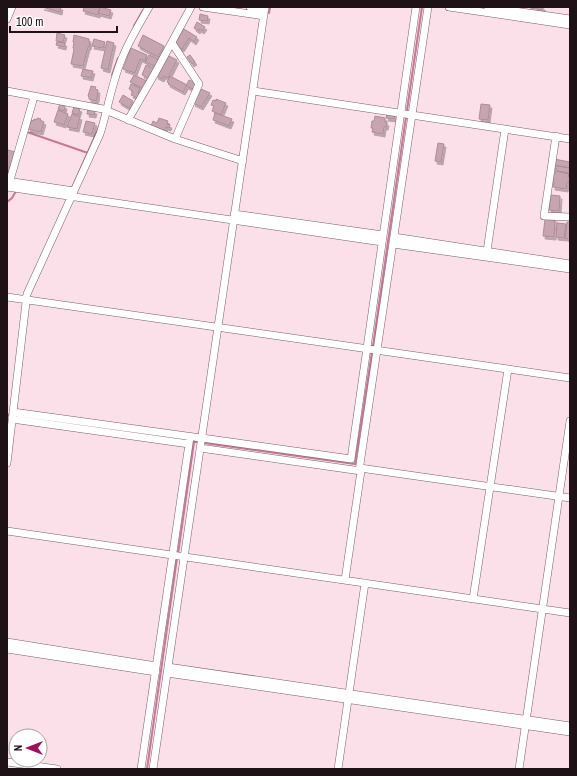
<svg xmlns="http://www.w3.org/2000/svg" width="577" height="776" font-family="'Archivo Narrow',sans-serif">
	<defs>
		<filter id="shadow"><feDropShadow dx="2" dy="3" stdDeviation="0" flood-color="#0004"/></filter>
	</defs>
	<rect width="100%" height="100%" fill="#fce0e9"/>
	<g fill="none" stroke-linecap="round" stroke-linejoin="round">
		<!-- stream -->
		<path stroke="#c97797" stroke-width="2" d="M269,13L270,7
			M134,26L143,10
			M112,75L118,58
			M407,110L422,7
			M27,132L88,153
			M72,188L99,127
			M7,202L12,198L16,191
			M373,346L406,117
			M7,414L9,415
			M46,420L160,436
			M204,443L355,464L372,352
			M178,554L194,442H197
			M147,769L177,558"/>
	</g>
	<!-- building -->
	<path fill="#c6a5b1" stroke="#ac8c97" filter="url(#shadow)" d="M42,7H61L60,12Z
		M84,7H100L98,15L83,11Z
		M100,7L111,10L109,16L98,13Z
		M530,7H543V10L530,8Z
		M200,14L208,16L207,21L199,20Z
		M197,22L205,27L202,31L199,29L198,31L194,28Z
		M184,29L197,37L194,42L189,38L182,49L174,44Z
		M57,33L65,35L63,42L56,41Z
		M74,35L89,39V42H90L89,47H88L83,66L71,64L74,49L73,48L74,42H73Z
		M143,35L164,46L158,57L138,46Z
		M94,39L105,42L103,48L92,46Z
		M107,41L114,43L108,70L101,68Z
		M57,42L65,43L64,47L56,45Z
		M131,48L147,55L145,61L140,59L135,73L123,69Z
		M149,55L160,60L157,67L145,62Z
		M167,55L177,60L168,78L164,76L162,79L156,76Z
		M190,55L195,62L192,64L187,57Z
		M146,65L155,69L150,79L142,75Z
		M83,69L93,71L91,78L81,76Z
		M134,75L147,81L144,89L130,82Z
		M170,76L187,85L183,92L168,84L169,83L167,82Z
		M189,80L196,83L193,89L186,86Z
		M131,84L140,88L138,93L141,94L138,98L131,95L133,91L129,89Z
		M91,86L96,87L95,89L98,90L97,99L96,101L89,99V97L88,96Z
		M201,89L210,93L201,107L193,103Z
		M123,95L133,101L129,108L119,102Z
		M216,99L226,103L221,115L212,111L214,106L211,105L213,100L216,101Z
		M60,104L65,106L64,111L58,109Z
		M481,104L490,105L488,120L479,119Z
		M74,107L80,109L78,115L72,113Z
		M88,109L95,111L94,115L87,114Z
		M58,110L68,114L64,125L54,122Z
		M215,113L232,119L229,126L213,120Z
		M72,114L80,117L77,129L67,127Z
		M387,114L395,116V119L386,118Z
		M375,116L385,118V122L387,123L386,127H384L383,134L372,132L373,128H371L372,121H374Z
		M37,118L41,119L40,120L44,122L41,132L28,129L31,120L34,121V119L37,120Z
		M159,118L168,121L167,124L170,125L169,128L166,127L164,131L151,126L153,121L157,123Z
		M86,121L95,123L92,134L83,132Z
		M438,143L444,144L441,162L435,161Z
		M8,150L15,152L8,174L7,152Z
		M554,159L570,162V168L553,165Z
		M553,165L570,168V173L557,171V169L553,168Z
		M556,171L569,174L568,177H570L569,182H567L566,189L553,187L554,181L552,180L553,174H555Z
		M551,195L560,196L559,211L549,210Z
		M545,219H555L554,237L543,236Z
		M567,222H570V239L565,238Z
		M557,223L566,224L564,238L556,237Z"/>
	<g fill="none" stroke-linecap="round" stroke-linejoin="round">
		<!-- minor casing -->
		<g stroke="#7b5d68" stroke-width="8">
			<path id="minor" d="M203,7L264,16
				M250,7L265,9
				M449,7L570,25
				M488,7L570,19
				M7,19L12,7
				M172,43L199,84L175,139
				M7,91L103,109L175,139L243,161
				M253,91L570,139
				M128,120L154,75L191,7
				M556,136L544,216L570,217
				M7,181L74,191
				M7,187L382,242
				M8,187L34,97
				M234,214L383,235
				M394,237L570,264
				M393,244L570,269
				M487,251L505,129
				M7,297L570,378
				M13,412L201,438
				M12,419L189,444
				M202,438L351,459L416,7
				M200,448L361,471L345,580
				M7,463L27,294L100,134C108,109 112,81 123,56C130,39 140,23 149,7
				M360,468L570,498
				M359,471L428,7
				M7,531L570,613
				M473,599L508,369
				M7,642L156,666
				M7,649L156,672
				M168,667L570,726
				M167,673L570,732
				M7,762L57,769
				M141,769L190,437
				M153,769L265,7
				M338,769L365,583
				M519,769L570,421"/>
		</g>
		<!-- minor -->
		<use href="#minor" stroke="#fff" stroke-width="7"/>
	</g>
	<!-- border -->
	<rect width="577" height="776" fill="none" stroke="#1e1217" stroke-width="16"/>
	<!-- north arrow -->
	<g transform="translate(28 748) rotate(270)"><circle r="19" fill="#ffffff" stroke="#a5a0a2"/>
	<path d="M0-3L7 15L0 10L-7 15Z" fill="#9d0f5c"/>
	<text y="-6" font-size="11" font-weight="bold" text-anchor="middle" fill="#1e1217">N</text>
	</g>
	<!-- scale -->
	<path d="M10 26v6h107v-6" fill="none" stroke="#1e1217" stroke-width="2"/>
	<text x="16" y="26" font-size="12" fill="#1e1217" stroke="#ffffff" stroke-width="3" paint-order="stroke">100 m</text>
</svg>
